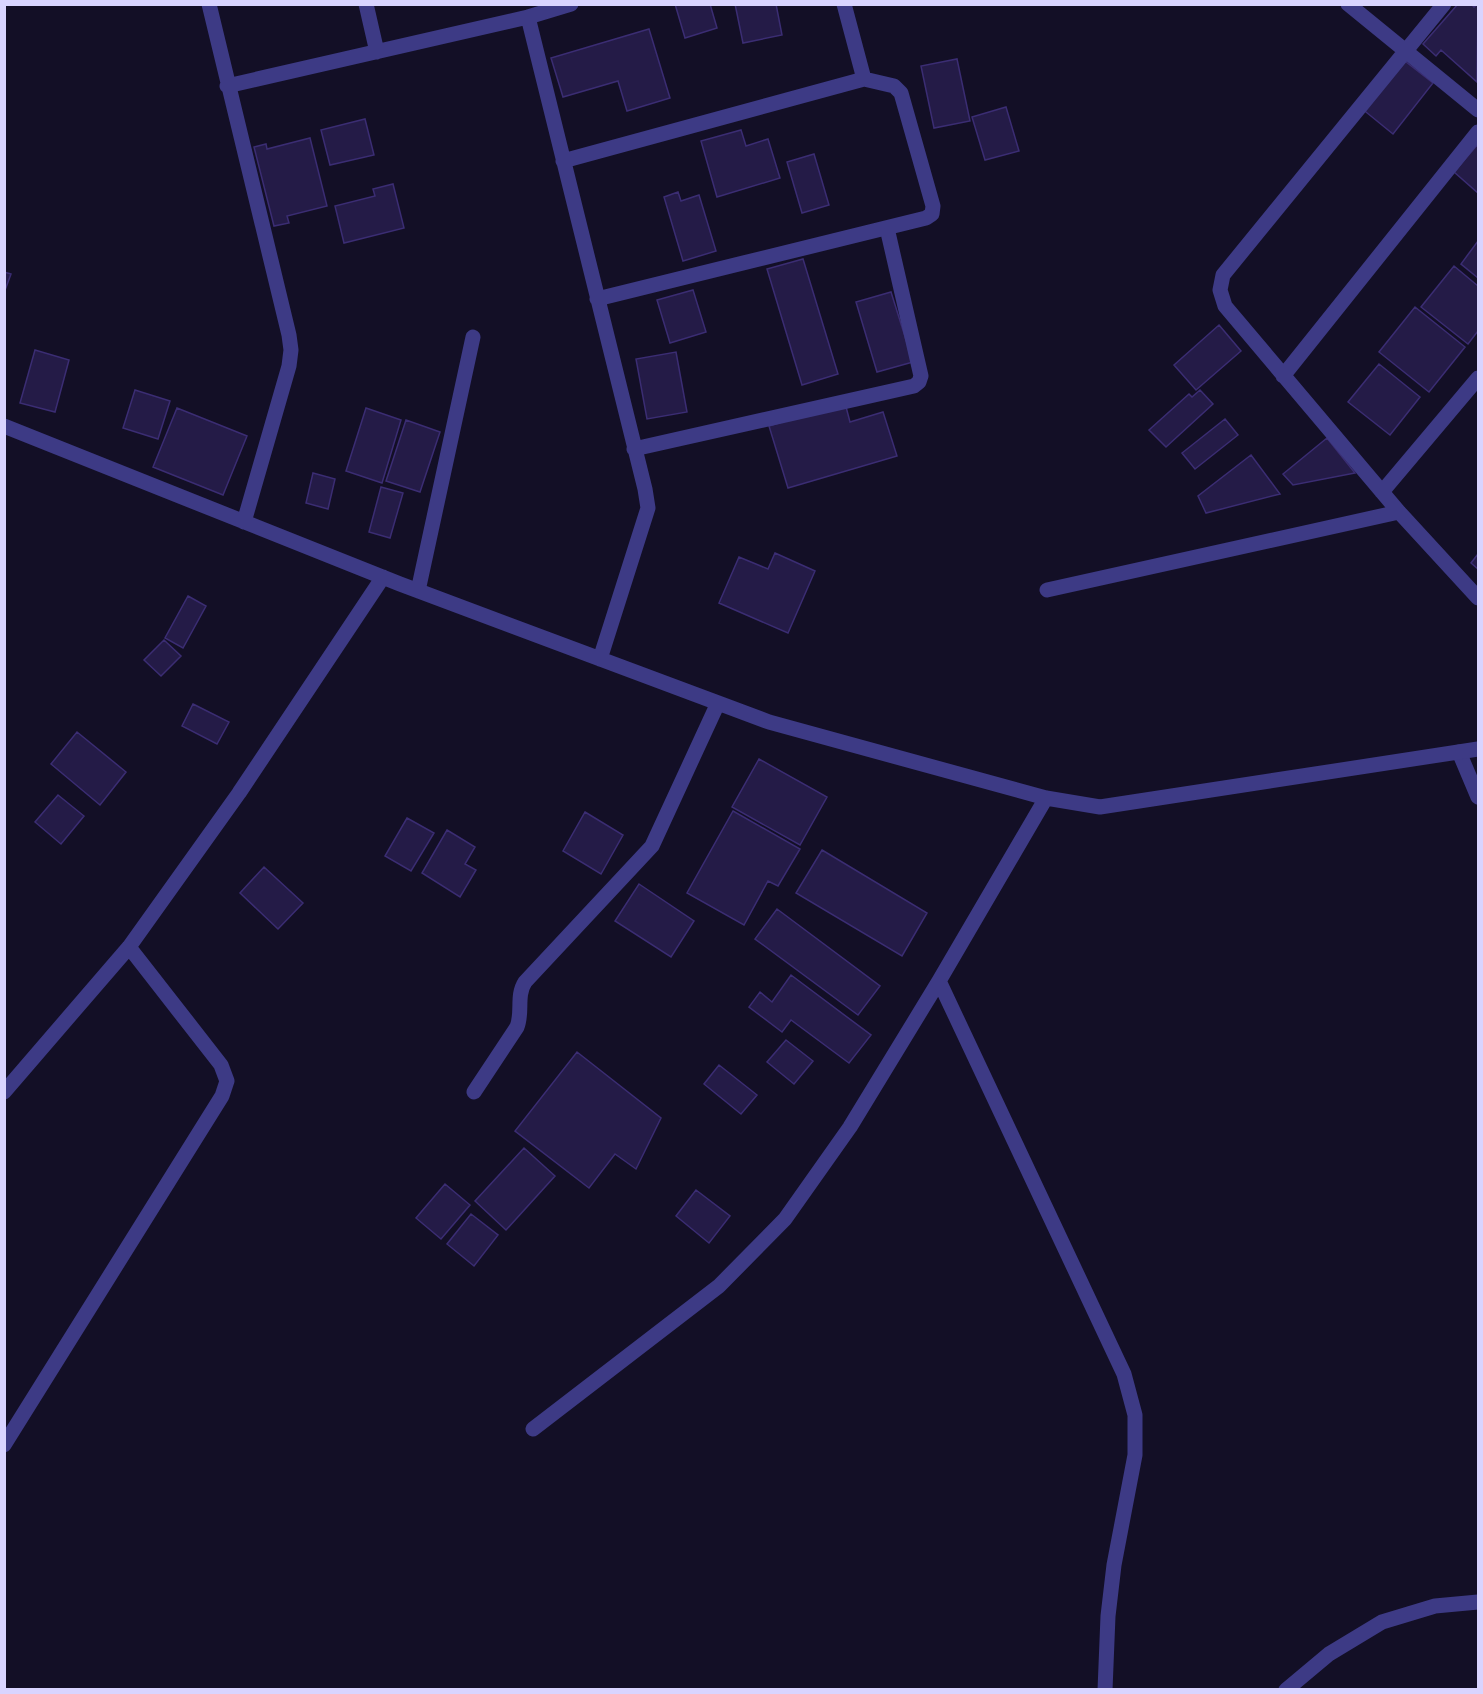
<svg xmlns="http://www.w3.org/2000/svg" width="1483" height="1694" font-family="Signika,sans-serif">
	<rect width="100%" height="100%" fill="#130f26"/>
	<!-- building -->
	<path fill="#241b47" stroke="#3b2d73" stroke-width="1.5" d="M675,4H710L717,28L685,38Z
		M735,4H776L782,35L743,43Z
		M1458,4H1471L1474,7L1478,4L1477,82L1441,50L1436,56L1423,44Z
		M649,29L670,98L627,111L618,81L563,97L551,58Z
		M1401,58L1433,83L1393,134L1361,108Z
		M957,59L970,121L934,128L921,66Z
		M1006,107L1019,151L985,160L972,117Z
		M365,119L374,155L330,165L321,130Z
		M741,130L746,146L768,139L780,178L717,197L701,141Z
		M310,138L327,206L287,216L289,223L274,226L254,147L266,144L267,149Z
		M1478,144V193L1454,172Z
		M814,154L829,205L802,213L787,162Z
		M393,184L404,228L344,243L335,206L375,196L373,189Z
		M678,192L681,201L699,195L716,251L683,261L664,197Z
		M1478,241V278L1461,264Z
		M803,259L838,374L802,385L767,269Z
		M1454,266L1478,286V331L1468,344L1421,307Z
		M4,272L11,274L4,293Z
		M693,290L706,332L670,343L657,300Z
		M891,292L913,362L877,372L856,302Z
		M1415,307L1465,347L1429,392L1379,352Z
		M1219,325L1241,351L1196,390L1174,365Z
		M35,350L69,360L55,412L20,403Z
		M676,352L687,412L647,419L636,359Z
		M1379,364L1420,397L1390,435L1348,402Z
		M135,390L170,401L158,439L123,428Z
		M1200,390L1213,404L1166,447L1149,430L1189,394L1192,397Z
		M845,403L850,422L883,412L897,456L788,488L769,426Z
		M177,408L247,436L223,495L153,467Z
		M366,408L401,420L382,483L346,471Z
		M1225,419L1238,435L1195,469L1182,453Z
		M406,420L440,432L420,492L386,481Z
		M1327,438L1355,473L1293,485L1283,474Z
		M1251,455L1280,494L1206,513L1198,496Z
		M313,473L335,479L328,509L306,503Z
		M381,487L403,493L390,538L369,532Z
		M775,553L815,571L788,633L719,603L739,557L768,569Z
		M1478,554V569L1471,563Z
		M188,596L206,606L183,648L165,638Z
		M164,640L181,656L161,676L144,660Z
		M193,704L229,722L217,744L182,726Z
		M77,732L126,772L100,805L51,764Z
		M759,759L827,797L800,845L732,807Z
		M58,795L84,816L61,844L35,822Z
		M733,811L800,849L778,886L768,881L744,925L687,893Z
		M585,812L623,835L601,874L563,851Z
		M407,818L434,833L411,871L385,856Z
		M447,830L475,847L465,864L476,870L460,897L422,873Z
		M822,850L927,913L902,956L796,893Z
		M264,867L303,903L278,929L240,893Z
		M639,884L694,921L671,957L615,921Z
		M777,909L880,986L858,1015L755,939Z
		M791,975L871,1035L849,1063L791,1020L782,1032L749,1007L760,992L772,1002Z
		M786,1040L813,1061L794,1084L767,1062Z
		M577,1052L661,1118L636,1169L615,1154L589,1188L515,1131Z
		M719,1065L757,1095L741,1114L704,1084Z
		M524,1148L555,1176L506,1230L475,1201Z
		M445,1184L470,1205L441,1239L416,1218Z
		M696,1190L730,1216L709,1243L676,1216Z
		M471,1214L498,1235L474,1266L447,1244Z"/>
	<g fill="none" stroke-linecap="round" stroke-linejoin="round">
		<!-- service -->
		<path stroke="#3d3a85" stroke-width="15" d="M1459,752L1478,797"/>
		<!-- minor -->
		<path stroke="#3d3a85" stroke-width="15" d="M209,4L289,335L291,350L289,366L244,522
			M366,4L377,52
			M844,4L864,79
			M1348,4L1478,110
			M1444,4L1223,275L1220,290L1225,306L1399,512L1478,598
			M528,17L645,489L648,508L600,659
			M227,86L528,17L571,4
			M563,161L864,79L894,86L901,93L933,206L932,214L926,218L597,299
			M1283,376L1478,132
			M4,426L400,584L769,722L1046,798L1100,807L1478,749
			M634,449L914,386L919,382L921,376L887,228
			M1382,492L1478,378
			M1047,590L1399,512
			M418,591L473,337
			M939,981L1124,1374L1135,1415V1455L1114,1565L1108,1616L1105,1690
			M4,1092L129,947L239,793L383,577
			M474,1092L517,1027C523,1012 516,996 525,982L652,846L718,703
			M533,1429L719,1286L785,1219L850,1127L939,981L1046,798
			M4,1445L222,1096L227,1081L221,1065L129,947
			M1286,1690L1329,1654L1382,1622L1435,1606L1478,1602"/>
	</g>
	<!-- border -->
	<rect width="1483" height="1694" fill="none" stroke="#d9d4ff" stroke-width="12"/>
</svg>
